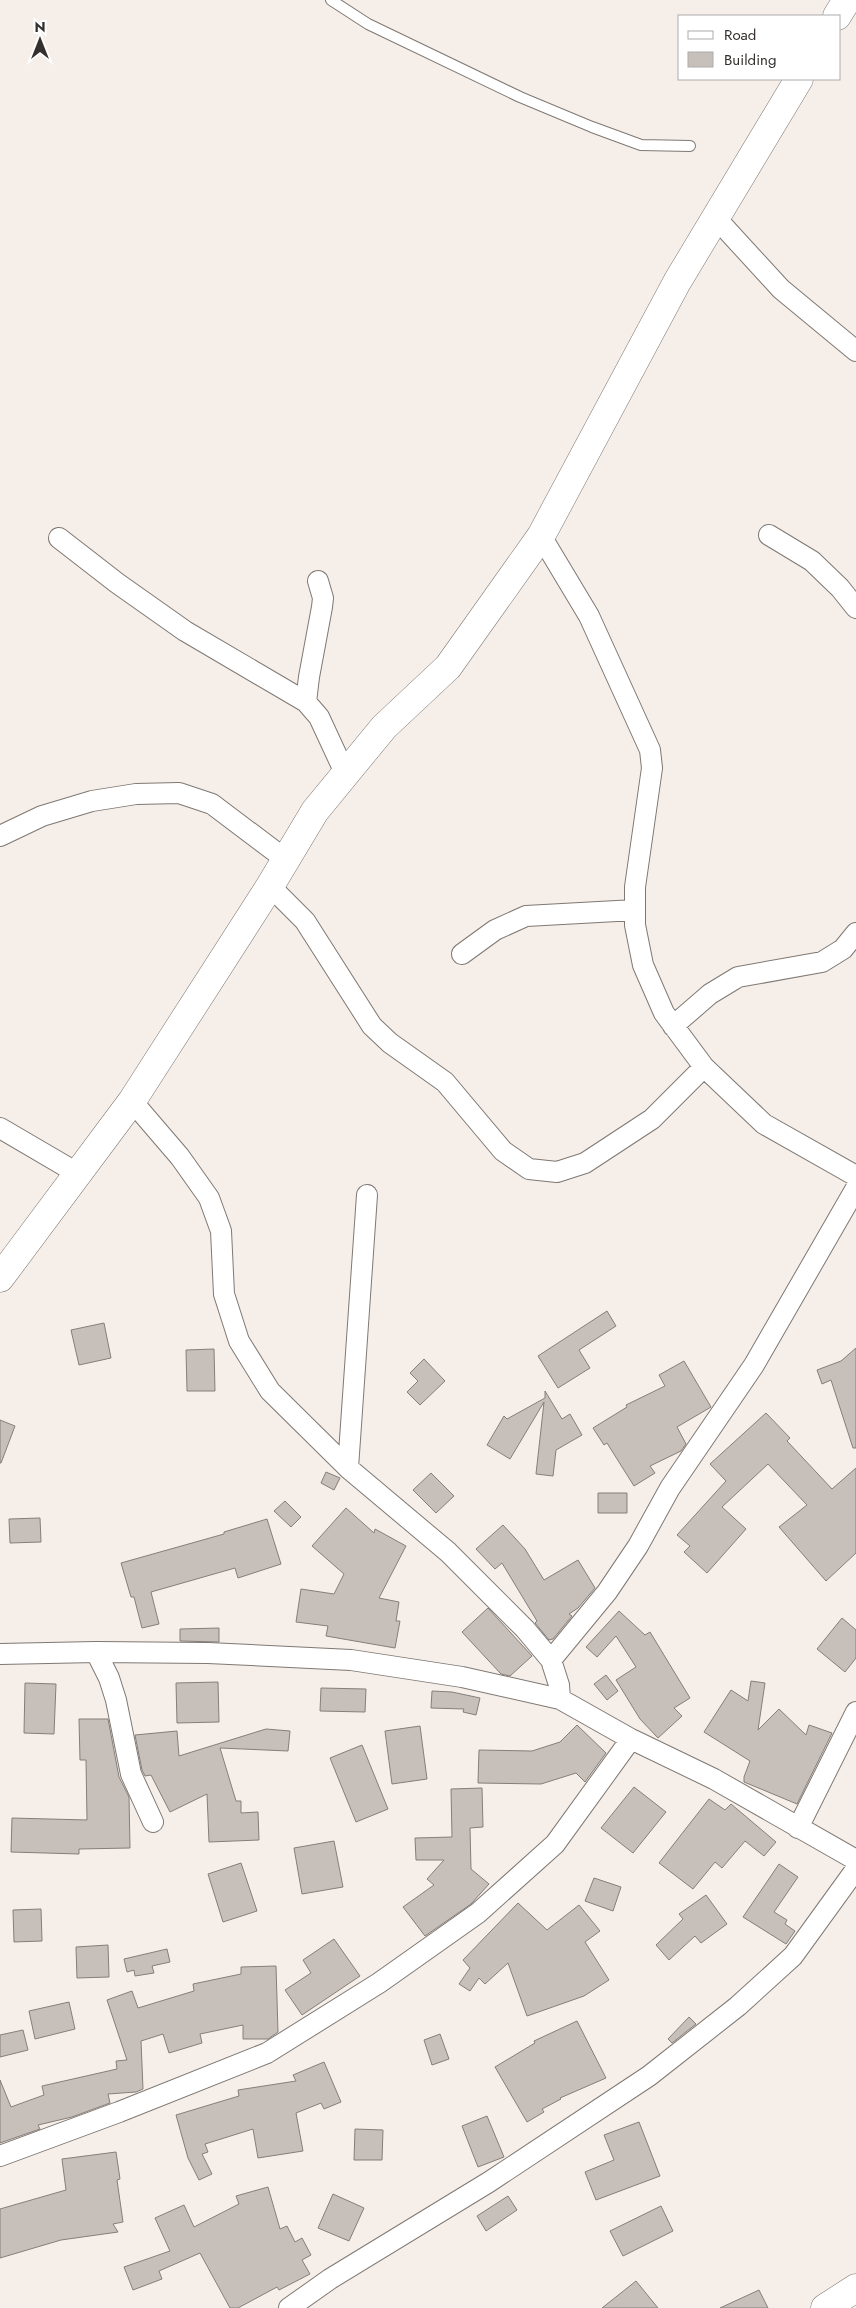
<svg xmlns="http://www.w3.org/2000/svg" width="856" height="2308" font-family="Jost,sans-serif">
	<rect width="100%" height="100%" fill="#f6eee9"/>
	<!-- building -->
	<path fill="#c7c0ba" stroke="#857e79" d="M607,1311L616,1326L579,1350L590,1368L558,1388L538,1356Z
		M104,1323L111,1358L79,1365L71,1330Z
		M856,1348V1448H853L831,1380L822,1384L817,1370L841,1361Z
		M214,1349L215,1391H187L186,1350Z
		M424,1359L445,1381L420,1405L407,1392L418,1381L410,1373Z
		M684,1361L711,1407L677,1427L686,1444L681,1451L650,1466L655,1473L634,1486L607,1443L604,1445L593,1428L627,1407L626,1405L665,1386L659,1375Z
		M545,1391L562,1419L570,1414L582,1435L556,1450L553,1476L536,1474L544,1402L510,1459L487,1445L504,1416L507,1419L545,1398Z
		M766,1413L790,1438L787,1441L832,1489L856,1468V1553L826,1581L779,1527L807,1505L768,1464L722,1507L746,1529L707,1573L684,1552L690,1546L677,1535L726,1481L710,1464Z
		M0,1420L15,1426L1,1463H0Z
		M326,1472L340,1478L334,1490L321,1483Z
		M431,1473L454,1496L436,1513L413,1490Z
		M598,1493H627V1513H598Z
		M285,1501L301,1517L291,1527L274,1511Z
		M346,1508L374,1533L375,1529L406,1546L379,1598L399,1602L396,1621H400L395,1648L326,1636L328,1626L296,1622L301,1589L334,1594L344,1574L312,1546Z
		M40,1518L41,1542L10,1543L9,1519Z
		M267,1519L281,1564L238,1578L235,1568L151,1592L159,1624L142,1628L134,1597H131L121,1563L224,1534V1532Z
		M503,1525L525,1549L544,1580L578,1560L595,1588L578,1608L569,1614L572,1616L553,1639L549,1640L535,1623L537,1621L502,1563L495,1569L476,1549Z
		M488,1608L532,1656L510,1676L501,1674L462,1632Z
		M619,1611L645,1635L650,1632L690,1698L674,1708L682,1716L658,1738L640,1719L616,1680L636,1667L616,1636L597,1657L586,1647Z
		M842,1618L856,1630V1658L845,1672L817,1649Z
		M219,1628V1642L180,1641V1629Z
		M606,1675L618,1691L607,1700L594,1684Z
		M751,1681L765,1683L758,1730L779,1709L806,1735L809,1725L832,1733L797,1804L744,1782V1777L750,1761L704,1732L731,1690L748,1701Z
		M218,1682L219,1722L177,1723L176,1683Z
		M25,1683L56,1684L54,1734L24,1733Z
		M321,1688L366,1689L365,1712L320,1711Z
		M432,1691L452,1692L480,1698L476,1715L463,1712L464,1709L431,1708Z
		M79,1719H108L119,1777L129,1797L130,1848L79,1849V1854L11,1852L12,1818L87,1820L86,1760H80Z
		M577,1725L606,1753L585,1782L576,1773L541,1784L478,1783L479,1750L532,1751L560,1742Z
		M420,1726L427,1779L392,1784L385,1731Z
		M266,1729L290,1731L288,1751L220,1748L236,1801H241V1813L258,1812L259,1840L209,1842L207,1794L170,1812L151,1775L145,1776L142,1770L135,1735L177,1731L179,1756Z
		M362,1745L388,1809L356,1822L330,1758Z
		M634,1787L666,1812L633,1853L601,1828Z
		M482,1788L483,1827L470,1828L471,1869L489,1884L471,1904L425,1936L403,1907L434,1885L427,1879L444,1860H416L415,1838L452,1837L451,1789Z
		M709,1799L725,1810L731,1804L776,1842L764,1856L745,1841L722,1868L715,1862L693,1889L659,1863Z
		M334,1841L343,1887L302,1894L294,1848Z
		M241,1863L257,1911L223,1922L208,1874Z
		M779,1864L798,1877L774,1912L787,1920L785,1924L795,1931L786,1944L743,1917Z
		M594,1878L621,1887L613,1911L585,1901Z
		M706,1895L727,1924L701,1943L695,1936L669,1960L656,1945L683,1919L679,1914Z
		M518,1903L547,1930L579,1905L600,1931L585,1942L609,1980L584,1996L527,2016L508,1963L485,1984L479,1978L470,1991L459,1984L470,1968L463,1960Z
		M41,1909L42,1941L14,1942L13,1910Z
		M334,1939L360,1976L302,2015L285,1990L311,1973L303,1960Z
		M108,1945L109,1977L77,1978L76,1947Z
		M167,1949L170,1962L152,1966L154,1973L135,1976L134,1970L127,1972L124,1959Z
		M276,1966L278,2032L268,2039H243V2025L200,2034L202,2043L169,2053L163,2034L141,2041L143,2089L136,2092L108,2094L110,2103L72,2117L38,2125L40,2129L0,2143V2080L11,2107L44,2095L42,2086L117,2069L116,2061L127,2060L107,2000L132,1991L138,2008L194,1991L193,1984L241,1974V1967Z
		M69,2002L75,2029L35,2039L29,2011Z
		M689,2017L696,2024L672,2043L668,2039Z
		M577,2021L606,2078L560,2098L561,2099L542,2109L544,2112L527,2122L495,2067L535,2043L534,2041Z
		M23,2030L28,2050L0,2057V2035Z
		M440,2034L449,2059L432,2065L424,2040Z
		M324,2062L341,2102L324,2109L321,2103L296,2113L303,2151L258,2158L253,2129L205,2144L208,2152L202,2154L212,2174L199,2180L188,2158L176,2115L239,2096L238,2090L296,2081L293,2075Z
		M487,2116L504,2157L478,2167L462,2126Z
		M639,2122L660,2176L596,2200L585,2172L614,2160L604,2135Z
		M355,2129L383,2130L382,2160H354Z
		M116,2152L120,2179L117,2180L123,2222L113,2224L118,2232L61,2240L0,2258V2209L66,2190L62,2159Z
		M268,2187L280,2229L287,2226L295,2242L302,2238L311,2255L302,2260L310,2274L279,2290L277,2287L238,2308H230L200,2253L159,2271L162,2279L133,2290L124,2267L170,2251L155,2218L184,2205L194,2227L239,2204L236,2196Z
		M333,2194L364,2208L349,2241L318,2228Z
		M508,2196L517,2210L486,2231L477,2216Z
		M661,2206L673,2231L623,2256L610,2231Z
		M636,2281L658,2308H602Z
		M759,2290L768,2308H720Z"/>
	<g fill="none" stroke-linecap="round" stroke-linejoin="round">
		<!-- lane casing -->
		<g stroke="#7f7873" stroke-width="12">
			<path id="lane" d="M331,0L368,24L520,97L592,127L641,145L690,146"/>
		</g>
		<!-- street casing -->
		<g stroke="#7f7873" stroke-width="22">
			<path id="street" d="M715,217L781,289L856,351
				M769,535L812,561L840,588L856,608
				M541,536L589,616L650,750L652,768L635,887V925L643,965L664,1013L704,1067L764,1124L856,1176
				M59,538L117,583L185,631L306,702L319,717L345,773
				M306,702L309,677L322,607L323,598L318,581
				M0,836L42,816L92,801L136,794L179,793L212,804L285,859
				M270,886L305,921L372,1026L390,1043L445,1082L503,1151L529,1169L557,1172L585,1163L652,1119L704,1067
				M462,954L495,930L526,916L635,910
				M673,1026L710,994L738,977L822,962L843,949L856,933
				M132,1101L180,1157L209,1198L221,1231L224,1294L239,1341L270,1391L348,1468L448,1552L525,1629L551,1660L559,1685L560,1699
				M0,1128L77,1173
				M348,1468L367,1195
				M96,1652L109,1678L116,1700L131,1774L153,1822
				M0,1654L96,1652L208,1653L351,1660L462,1677L560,1699L631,1739L714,1779L856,1860
				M551,1660L607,1592L638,1546L670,1488L754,1365L856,1188
				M798,1828L856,1712
				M0,2156L119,2112L267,2053L379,1983L478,1913L555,1844L631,1739
				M289,2308L330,2279L489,2182L649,2076L738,2006L793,1956L856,1869"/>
		</g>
		<!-- secondary casing -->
		<g stroke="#7f7873" stroke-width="29">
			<path id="secondary" d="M837,16L847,0
				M0,1278L132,1101L270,886L315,811L384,727L448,667L541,536L677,282L799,79"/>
		</g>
		<!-- highway casing -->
		<g stroke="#7f7873" stroke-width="29">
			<path id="highway" d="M825,2308L856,2288"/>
		</g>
		<!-- lane -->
		<use href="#lane" stroke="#fff" stroke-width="10"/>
		<!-- street -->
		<use href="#street" stroke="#fff" stroke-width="20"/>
		<!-- secondary -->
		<use href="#secondary" stroke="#fff" stroke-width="28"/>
		<!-- highway -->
		<use href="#highway" stroke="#fff" stroke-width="28"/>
	</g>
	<!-- legend -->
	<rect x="678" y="15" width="162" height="65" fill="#ffffff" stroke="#adacab"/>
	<rect x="688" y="31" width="25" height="8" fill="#ffffff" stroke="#adacab"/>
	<text x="724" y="40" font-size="15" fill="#33302e">Road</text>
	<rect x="688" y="52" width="25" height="15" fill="#c7c0ba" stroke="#adacab"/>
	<text x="724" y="65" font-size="15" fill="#33302e">Building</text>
	<!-- north arrow -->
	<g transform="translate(40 40)" stroke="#ffffff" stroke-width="4" paint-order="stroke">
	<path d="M0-4L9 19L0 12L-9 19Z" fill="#33302e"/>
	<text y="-8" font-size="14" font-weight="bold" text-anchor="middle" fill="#33302e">N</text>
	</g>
</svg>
